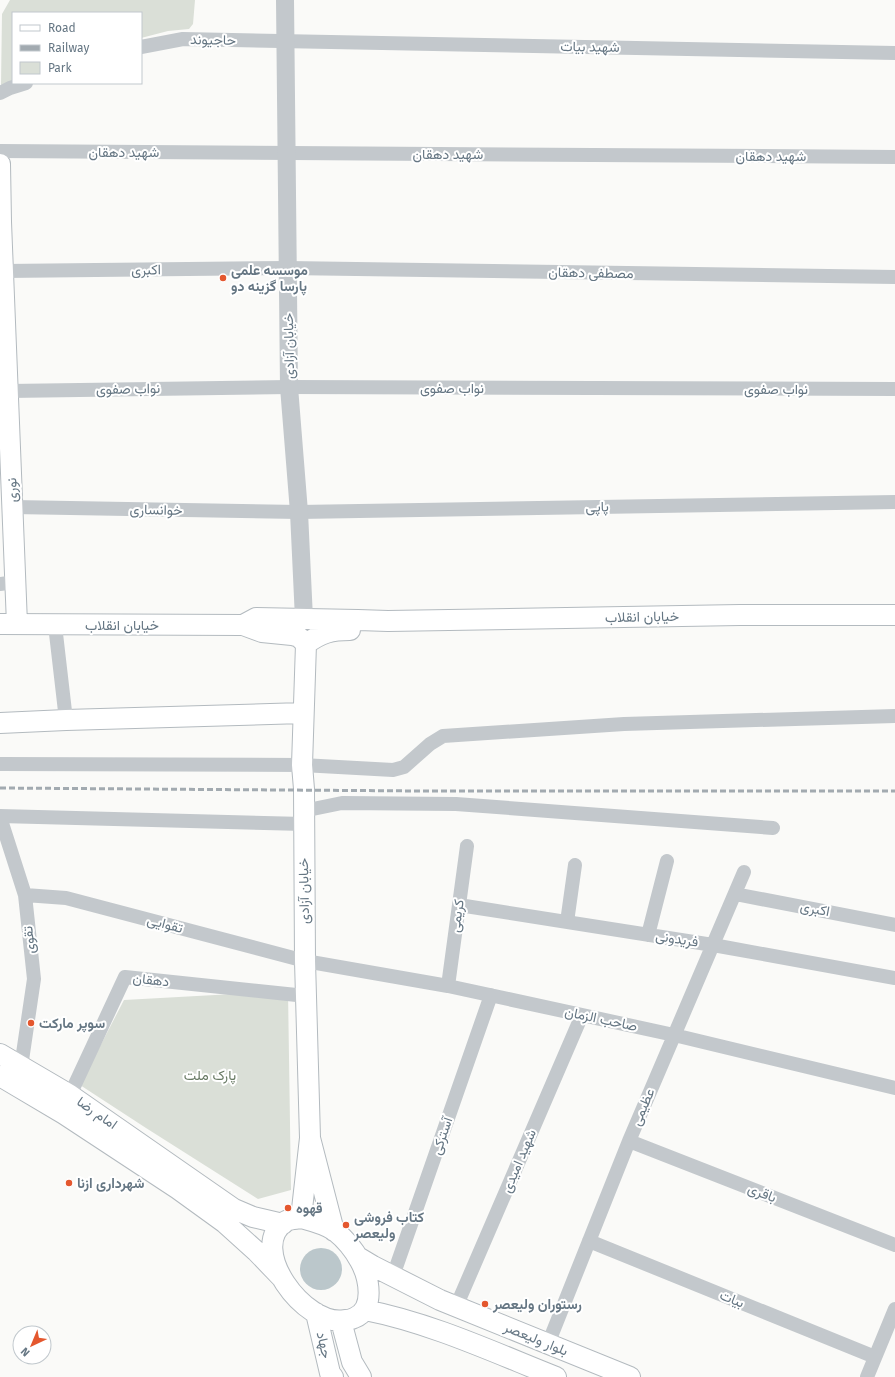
<svg xmlns="http://www.w3.org/2000/svg" width="895" height="1377" font-family="'Fira Sans',Vazirmatn,sans-serif">
	<rect width="100%" height="100%" fill="#fafaf8"/>
	<!-- green -->
	<path fill="#dadfd7" d="M10,0H195L193,24L189,29L168,31L141,38V13H13V81L1,85L2,14Z
		M288,991L291,1190L258,1199L146,1128L80,1085L124,1000Z"/>
	<!-- water -->
	<path fill="#bbc7cb" d="M300 1269a21 21 0 1 1 42 0a21 21 0 1 1-42 0Z"/>
	<g fill="none" stroke-linecap="round" stroke-linejoin="round">
		<!-- secondary casing -->
		<g stroke="#b3babf" stroke-width="22">
			<path id="secondary" d="M0,164L1,222L17,624
				M0,624L243,625L262,632L292,635L299,637L306,644
				M243,625L256,618L358,620L388,621L740,615H895
				M306,644L302,765L304,789L305,961L310,1138
				M306,644C321,633 331,630 350,630
				M0,723L66,720L303,713
				M0,1054L70,1095L234,1209L253,1217L283,1224
				M0,1076L64,1114L178,1189L225,1223L256,1251L281,1277
				M301,1218C312,1221 325,1224 335,1231C345,1239 354,1250 360,1261C369,1277 376,1310 354,1318C352,1319 348,1320 345,1320C305,1328 245,1247 286,1221C290,1219 296,1219 301,1218Z
				M301,1218L310,1138L334,1231
				M358,1257L373,1266L440,1300L630,1377
				M365,1310C431,1323 493,1352 556,1377
				M316,1313L330,1373L333,1377
				M341,1321L352,1362L361,1377"/>
		</g>
		<!-- minor -->
		<path stroke="#c3c8cc" stroke-width="14" d="M141,47L183,39L895,53
			M0,93L10,88L26,83
			M0,151L895,157
			M4,271L288,268L895,277
			M9,391L289,387L895,389
			M13,507L299,512L895,502
			M0,584L16,582
			M55,625L66,720
			M0,764L302,765L393,770L404,767L430,744L443,736L624,724L895,716
			M303,811L342,803L456,804L773,828
			M0,816L304,824
			M0,817L25,895L34,979L21,1067
			M735,894L895,925
			M25,895L66,898L305,961L448,986L674,1035L895,1088
			M459,905L713,945L895,978
			M567,922L575,865
			M648,935L667,861
			M448,986L467,846
			M70,1095L125,977L306,996
			M629,1141L895,1245
			M589,1241L875,1357
			M393,1276L491,995
			M456,1307L582,1015
			M548,1344L629,1141L744,872
			M867,1377L895,1309"/>
		<!-- tertiary -->
		<path stroke="#c3c8cc" stroke-width="18" d="M285,0L289,387L299,512L304,619"/>
		<!-- secondary -->
		<use href="#secondary" stroke="#fff" stroke-width="20"/>
		<!-- rail -->
		<path stroke="#a2aab0" stroke-width="3" stroke-dasharray="6 3" stroke-linecap="butt" d="M0,788L422,791H895"/>
	</g>
	<!-- markers -->
	<g fill="#e4572e" stroke="#fff" stroke-width="1.5">
		<circle cx="223" cy="278" r="4"/>
		<circle cx="31" cy="1023" r="4"/>
		<circle cx="69" cy="1183" r="4"/>
		<circle cx="288" cy="1208" r="4"/>
		<circle cx="346" cy="1225" r="4"/>
		<circle cx="485" cy="1304" r="4"/>
	</g>
	<g text-anchor="middle" dominant-baseline="central" stroke-width="4" stroke-linejoin="round" paint-order="stroke">
		<!-- street labels -->
		<g font-size="14" fill="#657683" stroke="#fff">
			<text transform="translate(213 40) rotate(1)">حاجیوند</text>
			<text transform="translate(590 47) rotate(1)">شهید بیات</text>
			<text x="124" y="152">شهید دهقان</text>
			<text x="448" y="154">شهید دهقان</text>
			<text x="771" y="156">شهید دهقان</text>
			<text transform="translate(146 270) rotate(-1)">اکبری</text>
			<text transform="translate(591 273) rotate(1)">مصطفی دهقان</text>
			<text transform="translate(289 346) rotate(-91)">خیابان آزادی</text>
			<text x="452" y="388">نواب صفوی</text>
			<text transform="translate(128 389) rotate(-1)">نواب صفوی</text>
			<text x="776" y="389">نواب صفوی</text>
			<text transform="translate(12 490) rotate(-92)">نوری</text>
			<text transform="translate(597 507) rotate(-1)">پاپی</text>
			<text transform="translate(156 510) rotate(1)">خوانساری</text>
			<text transform="translate(642 617) rotate(-1)">خیابان انقلاب</text>
			<text x="122" y="625">خیابان انقلاب</text>
			<text transform="translate(304 891) rotate(-91)">خیابان آزادی</text>
			<text transform="translate(815 909) rotate(11)">اکبری</text>
			<text transform="translate(457 916) rotate(-82)">کریمی</text>
			<text transform="translate(165 924) rotate(15)">تقوایی</text>
			<text transform="translate(677 939) rotate(9)">فریدونی</text>
			<text transform="translate(29 940) rotate(-96)">تقوی</text>
			<text transform="translate(151 980) rotate(6)">دهقان</text>
			<text transform="translate(601 1019) rotate(12)">صاحب الزمان</text>
			<text transform="translate(643 1107) rotate(-67)">عظیمی</text>
			<text transform="translate(97 1113) rotate(35)">امام رضا</text>
			<text transform="translate(442 1136) rotate(-71)">آسترکی</text>
			<text transform="translate(519 1161) rotate(-67)">شهید امیدی</text>
			<text transform="translate(762 1193) rotate(21)">باقری</text>
			<text transform="translate(732 1299) rotate(22)">بیات</text>
			<text transform="translate(536 1339) rotate(22)">بلوار ولیعصر</text>
			<text transform="translate(324 1345) rotate(77)">جهاد</text>
		</g>
		<!-- poi labels -->
		<g font-size="14" font-weight="bold" fill="#657683" stroke="#fff" text-anchor="start">
			<text x="231" y="270">موسسه علمی<tspan x="231" dy="16">پارسا گزینه دو</tspan></text>
			<text x="39" y="1023">سوپر مارکت</text>
			<text x="77" y="1183">شهرداری ازنا</text>
			<text x="296" y="1208">قهوه</text>
			<text x="354" y="1217">کتاب فروشی<tspan x="354" dy="16">ولیعصر</tspan></text>
			<text x="493" y="1304">رستوران ولیعصر</text>
		</g>
		<!-- park labels -->
		<g font-size="14" fill="#687a64" stroke="#fff">
			<text x="210" y="1075">پارک ملت</text>
		</g>
	</g>
	<!-- legend -->
	<rect x="12" y="12" width="130" height="72" fill="#ffffff" stroke="#c1c8cd"/>
	<rect x="20" y="25" width="20" height="6" fill="#ffffff" stroke="#c1c8cd"/>
	<text x="48" y="32" font-size="12" fill="#657683">Road</text>
	<rect x="20" y="45" width="20" height="6" fill="#a2aab0" stroke="#c1c8cd"/>
	<text x="48" y="52" font-size="12" fill="#657683">Railway</text>
	<rect x="20" y="62" width="20" height="12" fill="#dadfd7" stroke="#c1c8cd"/>
	<text x="48" y="72" font-size="12" fill="#657683">Park</text>
	<!-- north arrow -->
	<g transform="translate(32 1345) rotate(224)"><circle r="19" fill="#ffffff" stroke="#c1c8cd"/>
	<path d="M0-3L7 15L0 10L-7 15Z" fill="#e4572e"/>
	<text y="-6" font-size="11" font-weight="bold" text-anchor="middle" fill="#657683">N</text>
	</g>
</svg>
